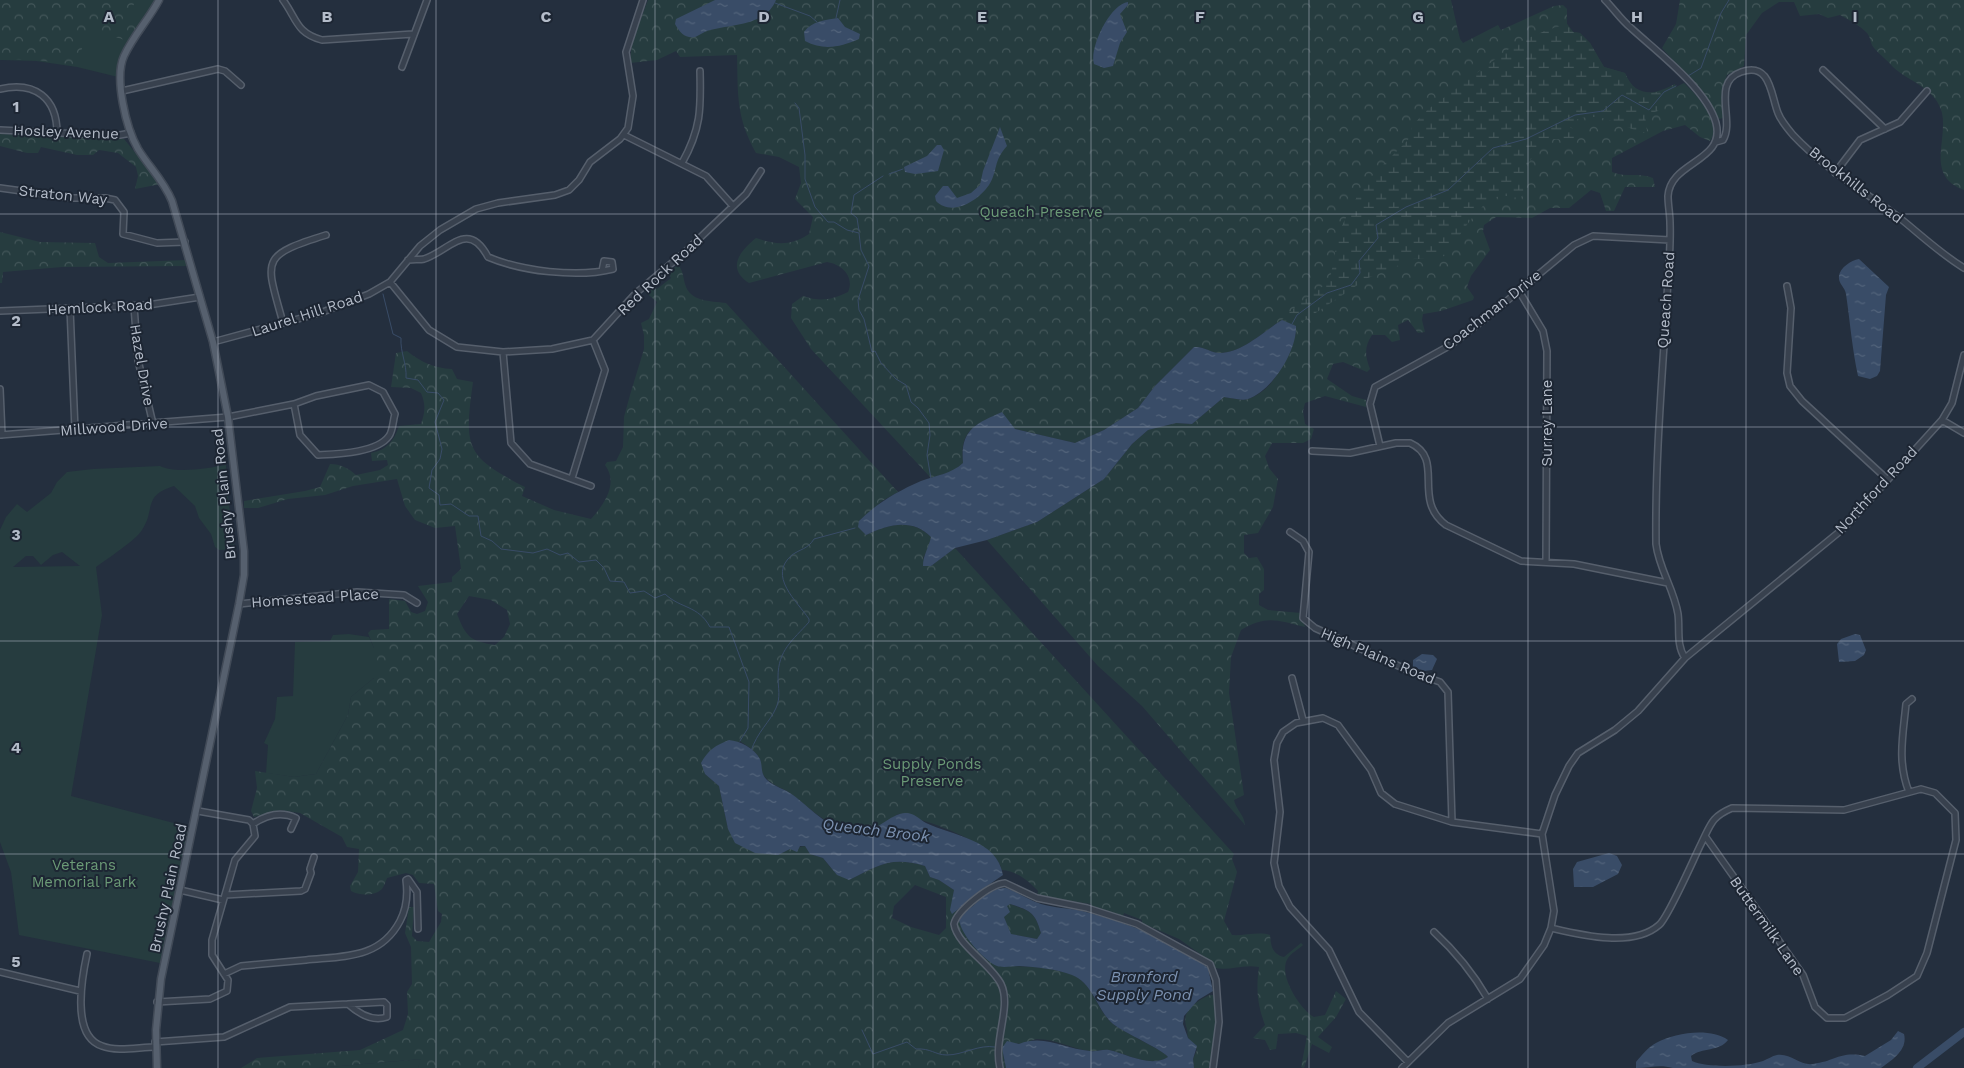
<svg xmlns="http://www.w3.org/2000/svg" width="1964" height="1068" font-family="'Work Sans',sans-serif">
	<defs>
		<pattern id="forest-crowns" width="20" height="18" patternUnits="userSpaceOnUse" patternTransform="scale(1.25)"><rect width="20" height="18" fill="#263c3f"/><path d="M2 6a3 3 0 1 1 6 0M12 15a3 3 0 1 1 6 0" fill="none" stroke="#435659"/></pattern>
		<pattern id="wetland-marsh" width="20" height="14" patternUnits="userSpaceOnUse" patternTransform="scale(1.25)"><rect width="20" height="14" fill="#263c3f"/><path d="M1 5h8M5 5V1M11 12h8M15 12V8" fill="none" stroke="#435659"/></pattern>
		<pattern id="water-ripples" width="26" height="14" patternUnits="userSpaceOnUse" patternTransform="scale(1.25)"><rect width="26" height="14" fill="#394c67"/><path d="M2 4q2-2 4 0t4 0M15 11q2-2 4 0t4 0" fill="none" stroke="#53647b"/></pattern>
	</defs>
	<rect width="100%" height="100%" fill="#242f3e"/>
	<!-- green -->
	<path fill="#263c3f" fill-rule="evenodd" d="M0,0H156L122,52L118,77L77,67L36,61L0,60Z
		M226,465L228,497L235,549L219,550L215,547L211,534L199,518L195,506L174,486C142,496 156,509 142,530C136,540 107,559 96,567L102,615L71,796L189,827L160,963L19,935L11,872L0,842V530L6,517L17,504L27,512L51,493L57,482L67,472L93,469L160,466C175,474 209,468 226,465ZM62,552L80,566L13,567L26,556H33L41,565L53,555Z
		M349,634L369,637L374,648V678L351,697L348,715L316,774L294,777L266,773L268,745L264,743L275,719L277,697L293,696L295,642L330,641L333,635Z
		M422,1059L418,1068H316Z"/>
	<!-- forest -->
	<path fill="url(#forest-crowns)" fill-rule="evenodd" d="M0,0H136L125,22L138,26L128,41L89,29L76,65L36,60L3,59L0,58Z
		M648,0H1451L1460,39L1463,43L1498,25L1501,30L1554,6L1563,5L1567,9V24L1573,32L1580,33L1590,43L1604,67L1625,73C1636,100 1653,95 1675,84L1676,87L1684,83C1696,94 1723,123 1710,141L1700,137L1685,125L1663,131L1612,158V172C1626,178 1639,172 1653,178L1655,187H1625L1614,211H1606L1600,193L1591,190L1569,208H1550L1532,218L1496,217L1484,225L1483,231L1490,250L1471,276L1467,287L1474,297L1473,300L1441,311L1423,314L1422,320L1425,332L1418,333L1408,320L1398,325L1400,340L1392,342L1385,335H1372C1364,347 1365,356 1370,369L1367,372L1343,362L1333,364L1327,379L1352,396L1366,400V407L1325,396L1305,403L1303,411L1305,424L1314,429L1311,439L1303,443H1272L1265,456L1269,468L1278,479L1273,507L1258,533L1244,535V553L1249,558L1257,557L1264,569V590L1259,594V605L1268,610L1301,613L1305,627C1277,620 1266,615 1241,630L1231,657L1229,693L1244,795L1234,800C1236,810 1244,814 1245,825L1142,706L1098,666L987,540L1037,522L1104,479L1132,444L1148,430L1176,423L1192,424L1224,397C1231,398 1242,401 1248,399C1277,389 1285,359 1296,334L1282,320C1264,331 1242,353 1220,353C1211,353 1204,346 1194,347L1155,386L1138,408L1104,430L1075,443L1015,429L1002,413C975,424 959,430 963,463L953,471L931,478L811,349L791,318L792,304L803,296C821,302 831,300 848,292C855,276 841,264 827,262L749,283C726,268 740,251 756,238C776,245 791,246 809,234L813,217L795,199L801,183L799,167L779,157L756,153C736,117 738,95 737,55L680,57L676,51L657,60L630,63L632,42Z
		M1680,0H1964V190C1925,176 1948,140 1942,113C1936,88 1909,82 1893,67C1887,60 1880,55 1874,48C1870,44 1871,36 1866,32C1859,25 1849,20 1840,15L1828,18L1819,14L1800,16L1794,2H1779L1762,13L1746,35L1744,66L1727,75L1722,89L1723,118L1719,119L1707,98L1662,48L1676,24Z
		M0,134L124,139L161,184L135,189L138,176L136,167L118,153L99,150L93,155H77L41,147L38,153H27L0,146Z
		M0,232L40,242L95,243L99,257L108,263L187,260L189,266L62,267L3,272L2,283H0Z
		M678,265C683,270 683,277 685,284C690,302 710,301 726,303L898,492L882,501L859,521L866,535C888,524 912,518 931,537L929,547L923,558L931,566L955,548L1234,854L1232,859L1237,872L1224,921L1232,935C1244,936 1259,931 1270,935C1271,946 1272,954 1284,957L1301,943L1303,945C1299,949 1291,953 1288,958C1277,974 1300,1009 1314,1017L1325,1015L1336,991L1346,999L1336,1017L1318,1037L1332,1047L1329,1053L1312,1044L1304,1068L1301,1067L1307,1036L1296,1033L1278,1034L1276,1049L1270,1050L1265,1040L1253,1038L1265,1025C1257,1003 1256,989 1259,967C1242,964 1230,971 1215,968L1213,963L1179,939L1142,923V920L1124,913L1123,916L1091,906V904L1037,896L1038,891C1029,881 1017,871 1002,870C997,843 922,818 898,814C853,848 831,826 794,796C785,788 773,787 765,777C760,771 762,766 760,759C756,751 747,746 740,741L705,774L719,786L728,829L778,855L790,849L805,846L810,854L823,858L830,867L849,880C879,865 891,856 925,866L930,877L939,880L954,890L953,898L966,911V937L997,966C1021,966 1050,966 1073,975C1093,984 1097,1011 1113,1024C1123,1032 1166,1052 1168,1057C1149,1068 1128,1054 1109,1050C1102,1049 1096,1052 1090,1051C1072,1049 1056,1039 1037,1039C1030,1040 1022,1046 1015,1043L1003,1054L1006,1068H418L421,1059L316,1068H241L257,1058L360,1050L403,1030L408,1014L407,992L412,984L411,947L405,933L409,907H414L412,936L417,941L429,942L441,922L442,914L438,911L434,884L419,883L413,875L406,873L387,878C386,881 384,886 382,889C375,896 359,896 351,891L350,886L358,872L359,849L347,847L342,837L300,813L280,810L254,817L251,811L257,788L255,771L294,777L316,774L348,715L351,697L374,678V648L368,633L371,630L389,629V599L405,601L411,612L417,614L425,611L428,602L418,586L452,582V577L461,569L455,526L435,528L415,520L405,506L397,479L353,486L325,495L288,499L258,508H244V501L305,491L320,487L330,464C341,464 348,468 356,475L380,470L388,465L387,460L372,461L371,453C387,450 394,441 399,426L421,424C425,412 426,405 421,393L411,388L391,387L396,353L407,351C421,362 433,368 452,369L457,379L473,382C464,448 465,456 525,487L522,496L554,510L591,519C604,505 619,483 605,465L607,462L616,461L623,447L624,417L630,395L644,349V335L641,323L649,319L657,302L644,291L651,285L657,289L671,278L668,273ZM469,596L491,600L507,610L510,624L504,637L495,645C470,641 466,637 457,614ZM915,885L946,897V928L939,935L911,927L892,918L894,906Z
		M1010,904C1029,911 1035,911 1041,933L1037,939L1010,934L1004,917L1007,905Z
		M1210,995H1215L1216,1028L1210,1068H1194L1193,1059L1197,1050C1194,1043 1190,1042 1188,1037C1187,1035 1188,1032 1187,1029C1180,1011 1195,1002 1210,995Z"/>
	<!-- wetland -->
	<path fill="url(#wetland-marsh)" d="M1567,24L1573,32L1580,33L1590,43L1604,67L1625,73C1632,90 1642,94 1660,92L1662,98L1658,111L1645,115L1647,132L1643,133C1618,125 1597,108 1571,122L1570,127L1576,131L1577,136L1574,140L1551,139L1541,144L1524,170L1523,194L1520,199C1514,197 1506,195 1500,196C1480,200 1458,237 1449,254L1436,259H1414L1368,278L1296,326L1282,320L1298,304L1326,284L1331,274L1339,232L1352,205L1368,180L1408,140L1412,126L1427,110L1517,43L1547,30Z"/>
	<!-- water -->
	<path fill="url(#water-ripples)" fill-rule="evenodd" d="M715,0H776C765,27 730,24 707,31C701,33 696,39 689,37C682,36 678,29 675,24L676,19Z
		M1128,2V5L1120,14L1127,32L1120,43L1113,66L1104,68L1094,64C1089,48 1110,4 1128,2Z
		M838,18L845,27L860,34L859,39C840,47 824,51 805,41L804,32C812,21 825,20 838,18Z
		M1000,127L1007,146C993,161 998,171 989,185C978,201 952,217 936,201L935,196L943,186H948L957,198L971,193L980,185L983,171Z
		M937,145H941L944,150L938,171L915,174L905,172L904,167L927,156Z
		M1859,259L1889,287L1886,295L1880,371L1877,376L1870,379L1858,376C1852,348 1850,321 1846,294C1845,287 1838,284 1839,276C1840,268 1851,260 1859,259Z
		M1282,320L1296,326C1297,351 1272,391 1248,399C1242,401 1231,398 1224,397L1192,424L1176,423L1148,430L1132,444L1104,479L1037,522L987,540L955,548L931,566H923C923,555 929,547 931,537C913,518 888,524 866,535L858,527L859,521C877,503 898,491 921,481C937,475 951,474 963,463C960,430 975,424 1002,412L1015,429L1075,443L1104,430L1138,408L1155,386L1194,347C1204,346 1211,353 1220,353C1242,353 1264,331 1282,320Z
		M1855,634L1860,635L1866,650L1864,655L1855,661L1839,662L1837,644L1841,639Z
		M1422,654L1433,655L1437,659L1432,670L1424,671L1413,667V660Z
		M729,740C740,741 754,748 760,759C763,767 760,773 767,780C775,787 785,789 793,795C809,807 825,825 846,831C876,838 886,814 906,813C914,813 919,819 926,823C953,836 997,839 1003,875L974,895L964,905L968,910C978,902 992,887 1006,888C1018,892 1028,900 1041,904C1054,908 1069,908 1082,911C1126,922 1173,940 1208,968L1213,991L1198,1000L1184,1016L1183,1024L1188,1038L1197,1046L1193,1059L1194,1068H1006L1002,1048L1007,1041L1019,1044C1045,1034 1064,1049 1090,1051C1096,1052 1103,1049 1109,1050C1127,1054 1150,1068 1168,1057C1165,1051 1123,1032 1113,1024C1097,1010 1093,983 1072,975C1057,969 1036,967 1020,966C1013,966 1003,968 997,966C983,960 961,934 959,920L966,911L961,907L952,914L950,910L954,890L939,880L930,877L925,866C891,856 879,865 849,880L837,875L823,858L810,854L805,846H800L797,852L790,849L778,855L755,853L735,843L728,829L719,786L705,774L701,763C708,750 716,745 729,740ZM1010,904C1029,910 1035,911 1041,933L1037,939L1011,934L1004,917L1010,912L1007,906Z
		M1609,853L1617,856L1622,865L1618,874L1593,887H1574L1573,869L1577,862Z
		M1898,1031L1904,1034C1908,1050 1892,1060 1881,1068H1673C1659,1064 1650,1068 1636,1068V1062C1642,1055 1648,1047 1656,1043C1675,1033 1709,1027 1728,1040C1719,1052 1702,1047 1691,1056L1692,1061C1707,1068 1746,1067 1763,1061C1768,1059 1772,1056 1777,1055C1791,1053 1800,1066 1813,1064C1837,1061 1839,1051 1865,1056L1891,1040Z"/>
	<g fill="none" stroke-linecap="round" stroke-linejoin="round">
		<!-- stream -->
		<path stroke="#394c67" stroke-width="1" d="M775,3L810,16L817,22
			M836,18L840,0
			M1688,76L1701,68L1721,13L1729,0
			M795,103L799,108L805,155V179L815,207L828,222H834L847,230L859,233L861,250L869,266L858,300L859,310L864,319L872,352L875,351L881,363L896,379L906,385L911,402L918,408L929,423L930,435L927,455L931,479
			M889,174L903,169
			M859,231L857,218L851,213L854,195L883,176
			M383,294L393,334L401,338C400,352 407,364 406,378L418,380L427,392L438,393L444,400L435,422L442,449L440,459L432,470L429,488L439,495L440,505L451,504L469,516H478L481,536L492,541L501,549L533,553L547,549L560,555L568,553L579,562L596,560L604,568L610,581L624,582L630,593L644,591L655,598L665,594C681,609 698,605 710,627H729L749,682L748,728L740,741
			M1292,324L1297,315L1327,293L1351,285L1360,273L1359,261L1378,238L1376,225L1406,207L1448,190L1493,148L1526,139L1575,115L1603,111L1622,95L1649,110L1664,92L1676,86
			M751,751C757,732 770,722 776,708C781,697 778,688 778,677C778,650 793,640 809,622V619C797,601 767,576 792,555C800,549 808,549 814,539L855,528
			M862,1030L873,1054L907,1042L916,1049C931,1048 935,1055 947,1055C963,1055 979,1044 995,1047"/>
		<!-- river -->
		<path stroke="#394c67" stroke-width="8" d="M1917,1068L1964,1032"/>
		<!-- minor casing -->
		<g stroke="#565f6c" stroke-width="8">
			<path id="minor" d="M283,0C297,19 296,33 322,40L413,34
				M1605,0C1614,9 1621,20 1631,28C1656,51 1707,89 1716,123C1726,162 1670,161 1668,196C1668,205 1670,214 1670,223C1671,248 1668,273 1667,298C1662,380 1655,462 1656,544C1659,569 1674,589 1678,614C1680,629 1676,645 1685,658
				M402,67L427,0
				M1823,70L1885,129
				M0,89C35,81 57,98 57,133
				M122,91L218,69L225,71L241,85
				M0,130L80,134L120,135L131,133
				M624,135L706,176L733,206
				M1716,142L1723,140C1735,121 1711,82 1741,72C1771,61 1771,96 1778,113C1781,121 1787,128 1793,135C1825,169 1864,191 1901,219C1922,236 1941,254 1964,268
				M682,163C701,129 701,109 700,71
				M1835,173L1860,140L1900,122L1927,91
				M0,188L73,198H105L115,200L124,212L123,234L157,243L185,242
				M408,260C413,259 420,260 424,259C449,251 468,219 488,257C521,271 577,278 613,269L612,262L604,261L602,271
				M390,282L429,330L457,347L503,352L552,349L593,340L636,293L685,252L746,194L761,171
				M1787,286L1791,308L1787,373L1790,386L1802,401L1887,479
				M1519,291L1543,331L1547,351L1546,562
				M134,306L138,360L153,424
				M70,308L75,430
				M0,311L148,305L200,297
				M283,323C266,260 258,256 326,235
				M213,342L320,313L369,294L390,282L420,246L440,230L476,209L498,203L555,195L569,190L579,180L590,162L620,139L628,128L633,96L626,52L643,0
				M503,352L511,443L530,464L591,486
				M369,385L383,392L395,414C393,420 393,431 389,436C377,453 337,454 318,455L300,435L294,404L316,396Z
				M0,389L2,435
				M1942,420L1964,433
				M0,435L228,417L294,404
				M1380,446L1370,404L1375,387L1449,346L1485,319L1574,245L1593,236L1670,240
				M1312,451L1350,453L1396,443H1410C1446,459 1411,499 1446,525L1521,561L1574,564L1668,583
				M572,478L605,370L593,340
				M1290,532L1303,541L1309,552L1303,618L1315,628L1412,672L1440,682L1448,692L1452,822
				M239,604L357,592L404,595L417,603
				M1292,678L1303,720
				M1909,792C1897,762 1903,735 1906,704L1912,699
				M253,824C266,815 281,811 296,818L291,829
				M180,890L223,900
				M225,895L301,891L305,889L311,873L310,869L314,857
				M1551,928C1581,935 1633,948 1659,925C1668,918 1694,858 1701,844C1711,824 1711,817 1732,808L1844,810L1921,789L1935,793L1955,813L1956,840L1927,953L1917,976L1888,995L1845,1018H1827L1815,1007L1803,975L1705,836
				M1434,932C1456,952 1473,973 1488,999
				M87,954C82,977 71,1036 102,1046C117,1052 139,1047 156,1047
				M0,972L80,991
				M224,974L241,966C263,964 285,962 306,960C344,956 380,959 400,921C407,908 408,895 406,880L408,879L417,892L418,929
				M157,1002L210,999L227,991L228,980L212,955V940L235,860L255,836L253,824L249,820L198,811
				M384,1002L387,1005V1017C372,1022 359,1014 348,1004Z
				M155,1042L224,1037L290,1007L348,1004
				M1408,1062L1359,1012L1329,950L1290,907L1279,886L1274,863L1280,812L1274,760L1277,743L1283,732L1296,723L1323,718L1338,725L1371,770L1381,793L1395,804L1452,822L1542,834
				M1000,1068C993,1040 1012,1007 1001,984C991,964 957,945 954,924C957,910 991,884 1005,883L1037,898L1087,908L1137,924L1210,964L1216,980L1219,1022L1213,1068
				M1402,1068L1448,1023L1520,979L1544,945L1551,928L1554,911L1542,834L1555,795L1569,766L1578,753L1615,730L1638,711L1685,658L1844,528L1942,420L1952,403L1964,355"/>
		</g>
		<!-- major casing -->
		<g stroke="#414a57" stroke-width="9">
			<path id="major" d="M157,1068L156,1030L161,979L239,604L244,575V551L228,417L213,342L172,201C164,181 149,167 138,149C126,128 114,78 124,56C133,36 149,19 159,0"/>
		</g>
		<!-- minor -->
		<use href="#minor" stroke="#38414e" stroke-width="5"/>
		<!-- major -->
		<use href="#major" stroke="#56606e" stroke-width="6"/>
	</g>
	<!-- grid -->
	<path fill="none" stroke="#b4bcc9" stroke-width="1" stroke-opacity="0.55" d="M218,0V1068M436,0V1068M655,0V1068M873,0V1068M1091,0V1068M1309,0V1068M1528,0V1068M1746,0V1068M0,214H1964M0,427H1964M0,641H1964M0,854H1964"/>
	<g text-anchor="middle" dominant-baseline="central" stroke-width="4" stroke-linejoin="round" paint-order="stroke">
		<!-- street labels -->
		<g font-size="15" fill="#b4bcc9" stroke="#1d2633">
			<text transform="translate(66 132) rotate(2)">Hosley Avenue</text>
			<text transform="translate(1856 185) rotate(38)">Brookhills Road</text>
			<text transform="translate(63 195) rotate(6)">Straton Way</text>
			<text transform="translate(660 275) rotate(-43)">Red Rock Road</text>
			<text transform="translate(1666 300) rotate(-86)">Queach Road</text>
			<text transform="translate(100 307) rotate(-3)">Hemlock Road</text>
			<text transform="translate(1492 310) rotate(-38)">Coachman Drive</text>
			<text transform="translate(307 314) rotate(-18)">Laurel Hill Road</text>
			<text transform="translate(142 365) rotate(80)">Hazel Drive</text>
			<text transform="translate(1547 423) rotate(-90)">Surrey Lane</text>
			<text transform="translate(114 427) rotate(-4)">Millwood Drive</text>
			<text transform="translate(1876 490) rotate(-47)">Northford Road</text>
			<text transform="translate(224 494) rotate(-96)">Brushy Plain Road</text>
			<text transform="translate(315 598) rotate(-4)">Homestead Place</text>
			<text transform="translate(1378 656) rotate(23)">High Plains Road</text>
			<text transform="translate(168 888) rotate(-78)">Brushy Plain Road</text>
			<text transform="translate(1767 926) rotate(55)">Buttermilk Lane</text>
		</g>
		<!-- park labels -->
		<g font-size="15" fill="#6b9a76" stroke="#1d2633">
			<text x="1041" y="212">Queach Preserve</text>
			<text x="932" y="764">Supply Ponds<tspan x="932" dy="17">Preserve</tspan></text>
			<text x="84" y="865">Veterans<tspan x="84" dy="17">Memorial Park</tspan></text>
		</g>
		<!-- water labels -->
		<g font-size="16" font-style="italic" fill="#7c92b1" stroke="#1d2633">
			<text transform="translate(876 830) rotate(7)">Queach Brook</text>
			<text x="1144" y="976">Branford<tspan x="1144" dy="18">Supply Pond</tspan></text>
		</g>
	</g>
	<g font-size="16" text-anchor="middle" font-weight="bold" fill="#b4bcc9" stroke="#1d2633" stroke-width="4" stroke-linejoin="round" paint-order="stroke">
		<text x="109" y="22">A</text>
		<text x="327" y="22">B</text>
		<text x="546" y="22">C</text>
		<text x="764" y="22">D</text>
		<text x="982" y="22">E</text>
		<text x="1200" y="22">F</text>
		<text x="1418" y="22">G</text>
		<text x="1637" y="22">H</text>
		<text x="1855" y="22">I</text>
		<text x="16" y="112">1</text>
		<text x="16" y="326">2</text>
		<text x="16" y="540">3</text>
		<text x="16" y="753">4</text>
		<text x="16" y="967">5</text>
	</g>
</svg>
